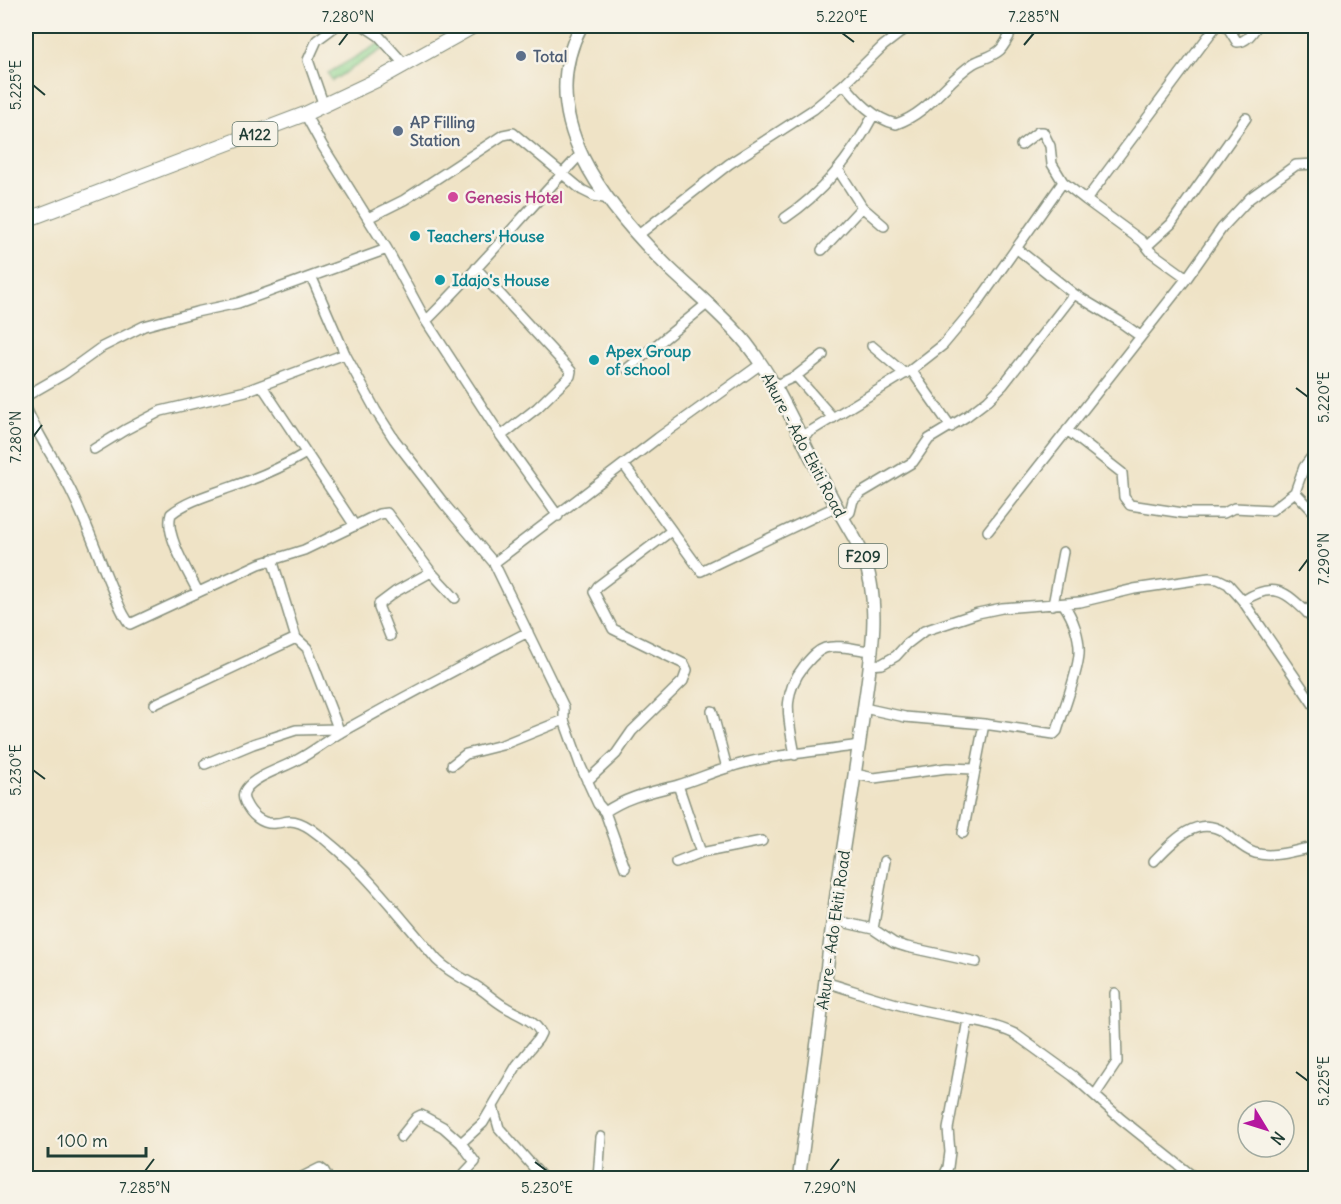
<svg xmlns="http://www.w3.org/2000/svg" width="1341" height="1204" font-family="Delius,sans-serif">
	<rect width="100%" height="100%" fill="#f7f3e8"/>
	<filter id="ink" filterUnits="userSpaceOnUse"><feTurbulence type="fractalNoise" baseFrequency=".0167" numOctaves="2"/><feDisplacementMap in="SourceGraphic" scale="12" xChannelSelector="R" yChannelSelector="G"/><feConvolveMatrix kernelMatrix="1 2 1 2 8 2 1 2 1" color-interpolation-filters="sRGB"/></filter>
	<filter id="wash" filterUnits="userSpaceOnUse"><feTurbulence type="fractalNoise" baseFrequency=".008" numOctaves="4" result="noise"/><feDisplacementMap in="SourceGraphic" scale="24" xChannelSelector="R" yChannelSelector="G"/><feGaussianBlur stdDeviation="1.35" result="paint"/><feColorMatrix in="noise" values="0 0 0 0 0 0 0 0 0 0 0 0 0 0 0 0 0 1.4 0 .05"/><feComposite in="paint" operator="in"/></filter>
	<g filter="url(#wash)">
		<rect width="100%" height="100%" fill="#efe3c6"/>
		<!-- green -->
		<path fill="#8ed48e" stroke="#568861" stroke-width="1.5" d="M383,41L386,47L332,81L328,73Z"/>
	</g>
	<g filter="url(#ink)">
		<g fill="none" stroke-linecap="round" stroke-linejoin="round">
			<!-- minor casing -->
			<g stroke="#87907d" stroke-width="12">
				<path id="minor" d="M364,26L379,36L405,65
					M1227,26L1237,42C1247,42 1252,33 1257,26
					M844,84C858,101 873,118 896,124C931,112 945,81 974,63C983,58 992,57 1000,50C1006,44 1010,34 1014,26
					M324,106L308,60L317,40L336,26
					M305,114L322,145L387,249L426,321L501,436L558,516
					M1021,145L1038,132H1043L1050,146L1052,164L1063,182
					M839,171L862,207L884,226
					M1086,200L1142,241L1151,252L1187,278L1222,228L1250,198L1296,165L1316,164
					M368,218L404,200L503,135L513,133L582,190L594,196L609,199
					M785,218C824,192 852,156 874,114
					M637,236L729,164L814,109L844,84L883,46L909,26
					M1147,246L1171,224L1246,118
					M1016,248L1074,294L1119,321L1140,336
					M822,250L862,207
					M476,268L571,371L570,376L537,408L501,436
					M312,278L345,354L376,411L394,439L445,505L494,563L564,707V720L581,767L598,804L605,812L625,868
					M426,321C480,268 528,209 581,154
					M872,346L905,374
					M627,369L708,303
					M911,370L951,427
					M796,376L833,418
					M262,386L355,526
					M774,386L796,376L823,355
					M26,396L66,373L102,347L144,326L196,312L238,303L387,249
					M26,408C39,438 58,464 72,493C88,525 99,559 113,591C118,602 122,615 130,624L259,564L304,550L379,514L387,513L431,572L455,598
					M1067,430L1122,473L1124,497L1130,505L1183,513H1224L1234,508L1272,510L1295,492
					M801,437L911,370L943,345L974,308L1063,182L1086,200L1216,26
					M94,449L125,430L161,411L246,391L345,354
					M1316,451L1304,467L1295,492L1316,514
					M624,465L701,571L837,506
					M843,518L850,512L853,500L861,493L913,462L929,439L967,416L988,400L1003,385L1074,294
					M988,531L1187,278
					M272,559L296,638L307,648L340,733
					M494,563L658,438L761,364
					M198,592C189,573 164,535 171,514C188,500 213,494 234,486C260,477 283,467 306,453
					M1243,601C1278,578 1289,596 1316,621
					M1053,605L1063,552
					M1307,613L1316,599
					M390,636L379,608V604L395,592L431,572
					M870,665L882,664L896,656L907,644L924,631L978,613L1002,608L1080,602L1134,589L1209,578L1218,579L1228,584L1243,601L1316,708
					M155,704L296,638
					M864,708L905,717L984,724L1054,734L1057,731C1063,711 1078,673 1079,654C1080,637 1073,618 1064,605
					M712,711L727,768
					M795,755C789,720 780,696 804,666C810,659 816,651 825,648C838,644 858,650 871,651
					M205,764L253,744L296,730L338,729
					M452,765L466,754L502,745L564,720
					M855,774L874,778L947,768L975,769
					M587,781L616,754L632,731L683,681L687,670L684,664L613,629L594,592L598,586L671,531
					M678,785L701,853
					M605,812C628,796 652,792 678,785C695,780 710,773 727,768C765,755 818,752 859,745
					M963,833L984,724
					M1154,861C1172,842 1197,814 1224,832C1234,839 1244,850 1255,853C1274,859 1297,849 1316,847
					M676,863L701,853L762,841
					M833,920L873,929L894,943L907,947L976,962
					M873,929L885,861
					M825,982C858,992 891,1004 924,1011C955,1018 987,1021 1015,1034L1073,1076L1121,1119L1195,1178
					M1095,1095L1117,1062L1115,993
					M493,1107L499,1128L543,1178
					M401,1137L417,1117L421,1115L443,1127L461,1143
					M300,1178L320,1168L324,1171L328,1178
					M460,1178L475,1162L461,1143L483,1123L517,1065L538,1039L541,1033C533,1019 520,1016 507,1008C496,1002 487,993 476,986C462,978 449,972 437,960C397,914 361,864 311,829C305,825 297,821 290,821C285,821 281,823 276,823C262,825 251,815 245,802C243,798 243,793 246,789C255,776 283,768 297,760C313,752 327,740 343,731C404,697 466,664 528,632
					M598,1178L601,1137
					M943,1178L948,1167L950,1152L948,1129L968,1020"/>
			</g>
			<!-- major casing -->
			<g stroke="#87907d" stroke-width="15">
				<path id="major" d="M581,26C533,118 605,205 669,268C695,293 723,315 746,343C776,381 795,426 817,469C826,486 834,503 844,520C850,531 857,541 862,553C883,604 870,662 863,715C856,771 846,827 838,884C833,917 829,951 825,984C817,1049 807,1114 799,1178"/>
			</g>
			<!-- highway casing -->
			<g stroke="#87907d" stroke-width="16">
				<path id="highway" d="M26,220L305,114L379,79L474,26"/>
			</g>
			<!-- minor -->
			<use href="#minor" stroke="#fff" stroke-width="9"/>
			<!-- major -->
			<use href="#major" stroke="#fff" stroke-width="12"/>
			<!-- highway -->
			<use href="#highway" stroke="#fff" stroke-width="14"/>
		</g>
	</g>
	<!-- ticks -->
	<path fill="none" stroke="#1f3d34" stroke-width="2" d="M842,33L854,42M339,45L348,33M1024,45L1034,33M33,85L45,95M1296,388L1308,397M33,437L42,425M1299,571L1308,559M33,770L45,779M1296,1072L1308,1081M535,1162L547,1171M145,1171L154,1159M830,1171L839,1159"/>
	<!-- markers -->
	<g fill="#5c6f8a" stroke="#f7f3e8" stroke-width="2">
		<circle cx="521" cy="56" r="6"/>
		<circle cx="398" cy="131" r="6"/>
	</g>
	<circle fill="#d1479c" stroke="#f7f3e8" stroke-width="2" cx="453" cy="197" r="6"/>
	<g fill="#0f9aa8" stroke="#f7f3e8" stroke-width="2">
		<circle cx="415" cy="236" r="6"/>
		<circle cx="440" cy="280" r="6"/>
		<circle cx="594" cy="360" r="6"/>
	</g>
	<g text-anchor="middle" dominant-baseline="central" stroke-width="5" stroke-linejoin="round" paint-order="stroke">
		<!-- shield labels -->
		<g fill="#f7f3e8" stroke="#60746a" stroke-width="1.5">
			<rect x="232.5" y="122" width="45" height="24" rx="4.5"/>
			<rect x="839" y="544" width="48" height="24" rx="4.5"/>
		</g>
		<g font-size="15" font-weight="bold" fill="#1f3d34">
			<text x="255" y="134">A122</text>
			<text x="863" y="556">F209</text>
		</g>
		<!-- service labels -->
		<g font-size="16" font-weight="bold" fill="#4e5e75" stroke="#f7f3e8" text-anchor="start">
			<text x="533" y="56">Total</text>
			<text x="410" y="122">AP Filling<tspan x="410" dy="18">Station</tspan></text>
		</g>
		<!-- hotel labels -->
		<g font-size="16" font-weight="bold" fill="#b23c85" stroke="#f7f3e8" text-anchor="start">
			<text x="465" y="197">Genesis Hotel</text>
		</g>
		<!-- culture labels -->
		<g font-size="16" font-weight="bold" fill="#0d838f" stroke="#f7f3e8" text-anchor="start">
			<text x="427" y="236">Teachers' House</text>
			<text x="452" y="280">Idajo's House</text>
			<text x="606" y="351">Apex Group<tspan x="606" dy="18">of school</tspan></text>
		</g>
		<!-- street labels -->
		<g font-size="16" fill="#1f3d34" stroke="#f7f3e8">
			<text transform="translate(804 445) rotate(62)">Akure - Ado Ekiti Road</text>
			<text transform="translate(833 930) rotate(-82)">Akure - Ado Ekiti Road</text>
		</g>
	</g>
	<!-- margin -->
	<rect width="1341" height="1204" fill="none" stroke="#f7f3e8" stroke-width="66"/>
	<!-- north arrow -->
	<g transform="translate(1266 1129) rotate(128)"><circle r="28" fill="#f7f3e8" stroke="#a1aaa0" stroke-width="1.5"/>
	<path d="M0-4.5L10 22L0 15L-10 22Z" fill="#b5179e"/>
	<text y="-9" font-size="16" font-weight="bold" text-anchor="middle" fill="#1f3d34">N</text>
	</g>
	<!-- scale -->
	<path d="M48 1147v9h98v-9" fill="none" stroke="#1f3d34" stroke-width="3"/>
	<text x="57" y="1147" font-size="18" fill="#1f3d34" stroke="#f7f3e8" stroke-width="4.5" paint-order="stroke">100 m</text>
	<rect x="33" y="33" width="1275" height="1138" fill="none" stroke="#1f3d34" stroke-width="2"/>
	<g font-size="15" text-anchor="middle" fill="#1f3d34">
		<text x="348" y="22">7.280°N</text>
		<text x="842" y="22">5.220°E</text>
		<text x="1034" y="22">7.285°N</text>
		<text transform="translate(16 85) rotate(-90)" y="5">5.225°E</text>
		<text transform="translate(1324 397) rotate(-90)" y="5">5.220°E</text>
		<text transform="translate(16 437) rotate(-90)" y="5">7.280°N</text>
		<text transform="translate(1324 559) rotate(-90)" y="5">7.290°N</text>
		<text transform="translate(16 770) rotate(-90)" y="5">5.230°E</text>
		<text transform="translate(1324 1081) rotate(-90)" y="5">5.225°E</text>
		<text x="145" y="1193">7.285°N</text>
		<text x="547" y="1193">5.230°E</text>
		<text x="830" y="1193">7.290°N</text>
	</g>
</svg>
